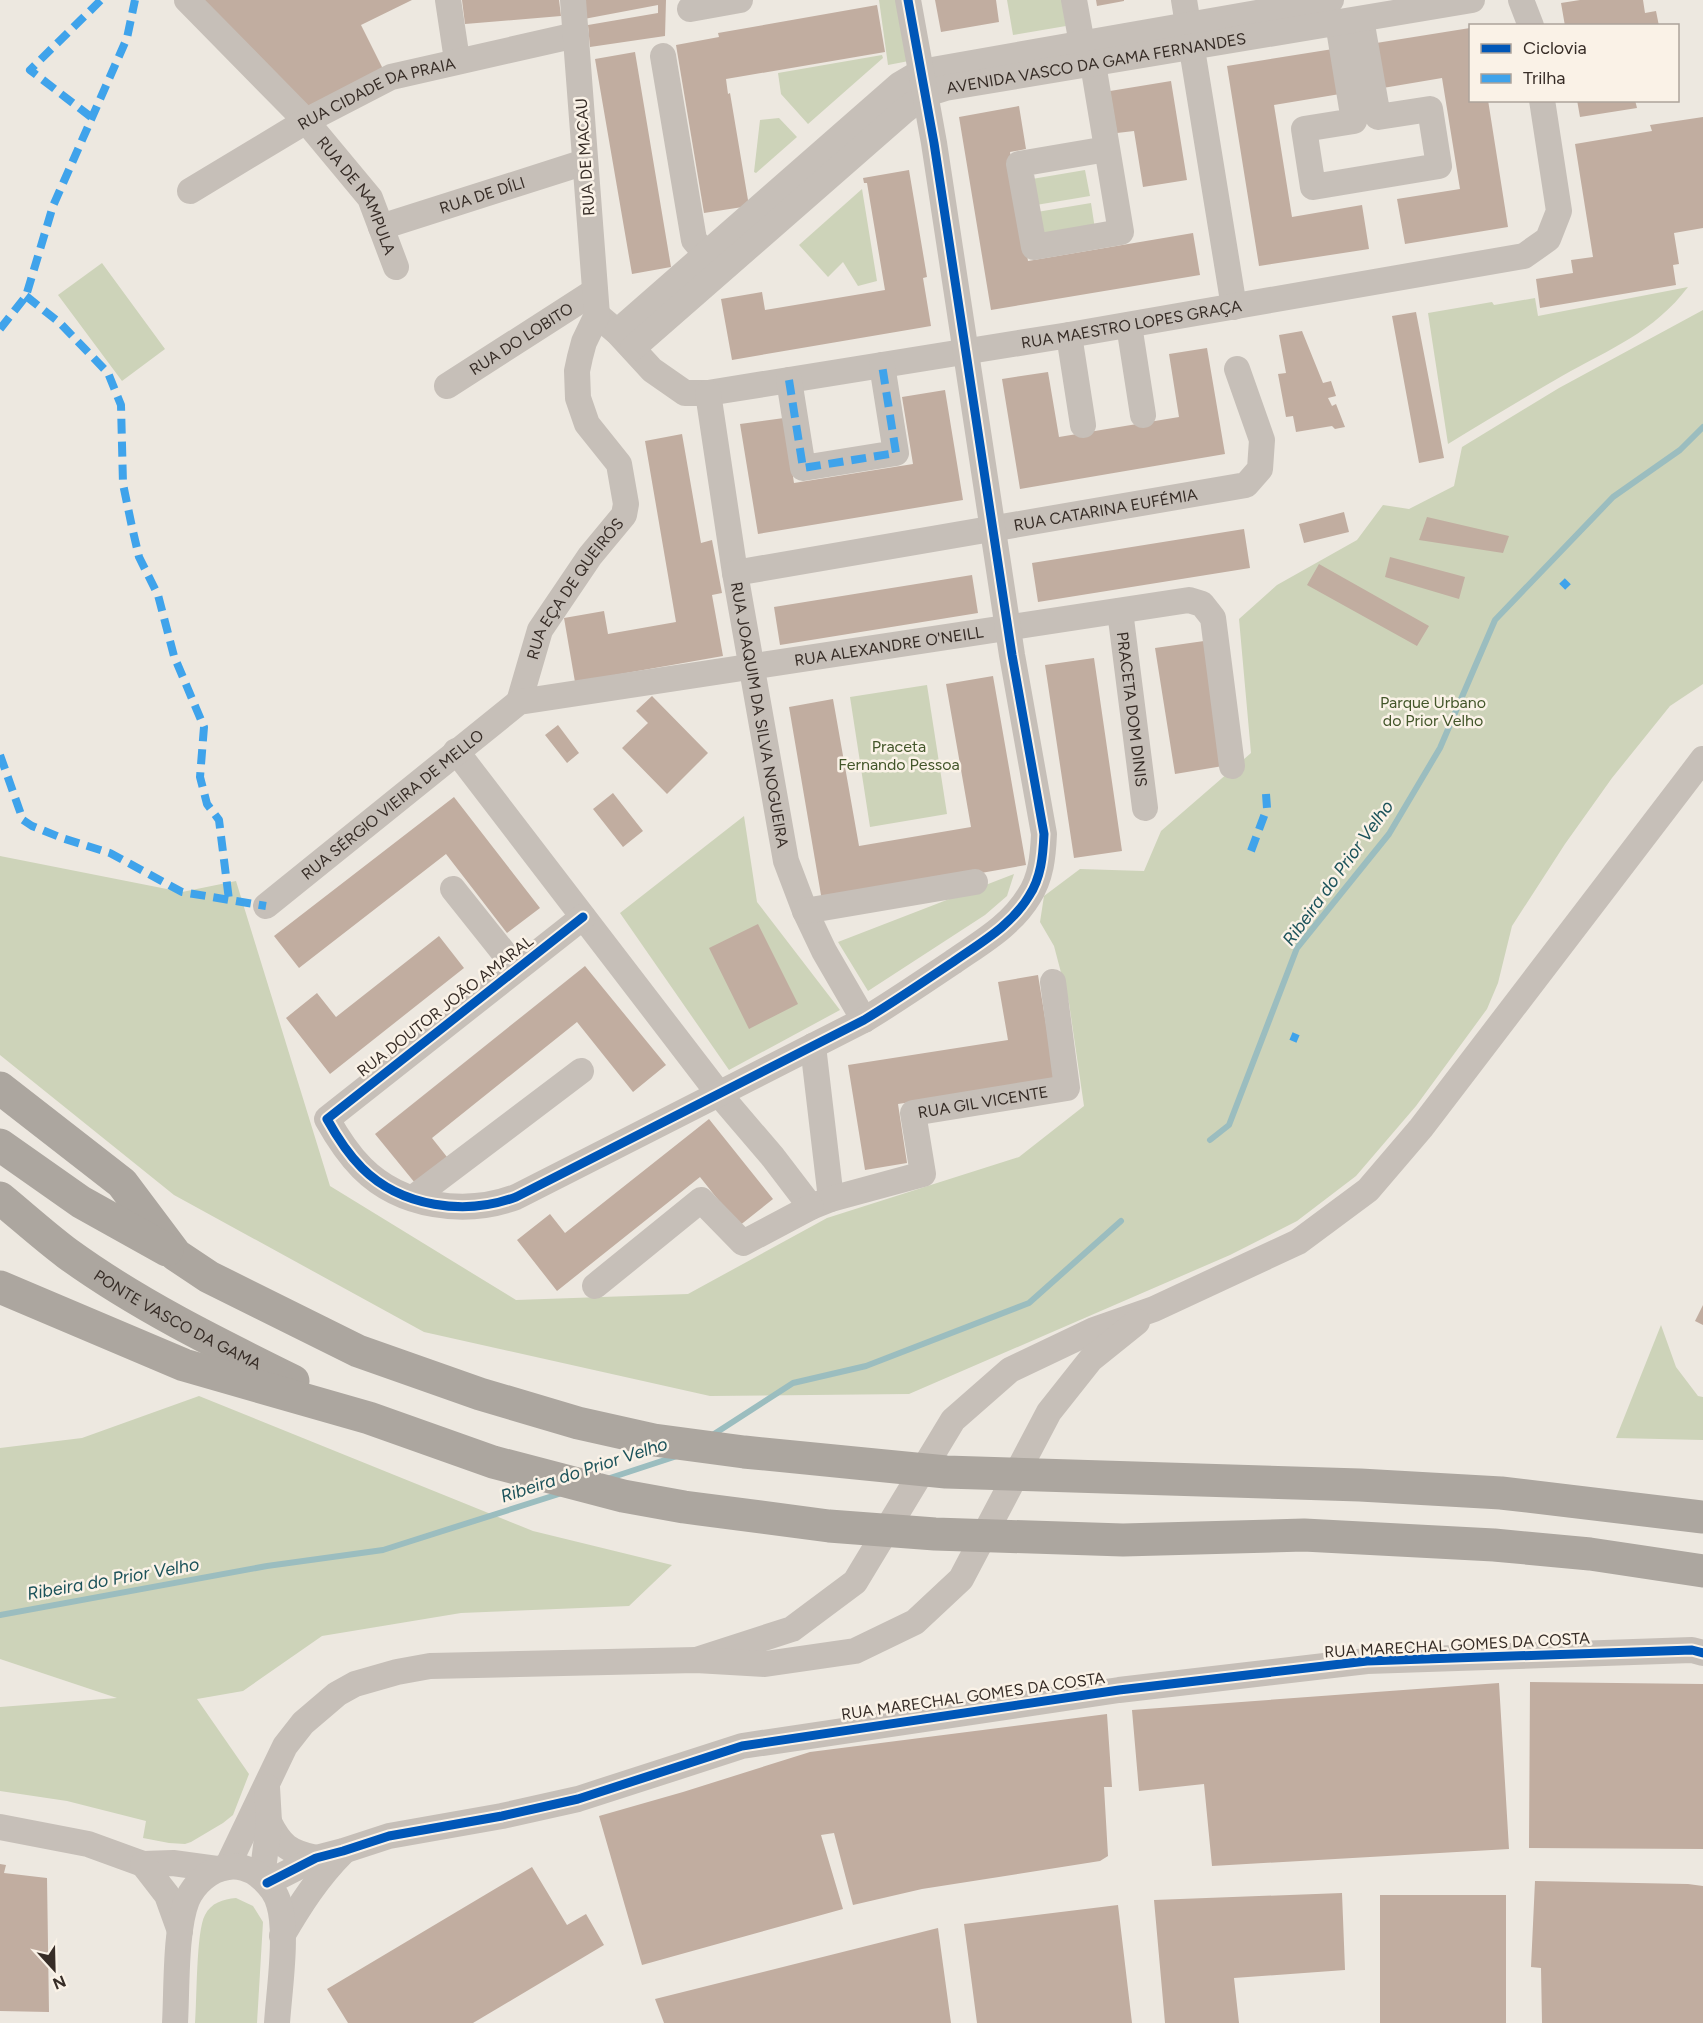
<svg xmlns="http://www.w3.org/2000/svg" width="1703" height="2023" font-family="Figtree,sans-serif">
	<rect width="100%" height="100%" fill="#ede8e0"/>
	<!-- green -->
	<path fill="#cdd3b9" d="M879,0H899L914,60L888,65Z
		M1007,0H1062L1066,26L1013,35Z
		M882,55L883,58L808,124L781,94L778,73Z
		M779,118L797,137L756,173L754,172L760,120Z
		M1085,170L1090,196L1036,205L1032,179Z
		M862,189L877,281L858,286L843,262L828,277L799,245Z
		M1091,203L1095,229L1041,238L1037,212Z
		M102,263L165,349L122,381L58,295Z
		M1688,287C1654,332 1610,349 1562,376C1524,398 1485,421 1448,444L1428,313L1492,302L1494,305L1535,298L1538,316Z
		M1703,310V684L1670,706L1612,778L1565,844L1512,926L1498,983L1487,1009L1416,1106L1356,1176L1297,1221L1230,1255L909,1394L710,1396L424,1332L174,1195L0,1055V856L182,892L236,881L330,1186L516,1300L688,1294L827,1218L1019,1157L1084,1106L1069,1003L1054,946L1040,922L1044,896L1080,869L1144,871L1161,831L1251,753L1239,619L1277,585L1357,540L1383,505L1409,509L1454,486L1462,447L1559,388Z
		M927,685L947,814L870,827L850,697Z
		M744,816L757,902L840,1010L729,1070L620,913Z
		M1014,874L1007,896L985,915L868,991L838,942Z
		M1661,1325L1676,1367L1698,1396L1703,1397V1440L1616,1438Z
		M199,1396L533,1531L672,1565L629,1606L461,1613L322,1636L243,1691L197,1699L249,1774L233,1815L223,1823L191,1842L185,1844L169,1843L143,1838L146,1821L67,1801L0,1791V1707L117,1698L0,1659V1448L82,1438Z
		M236,1898L253,1906L263,1922L257,2023H195C197,2001 196,1931 205,1915C211,1903 223,1899 236,1898Z"/>
	<g fill="none" stroke-linecap="round" stroke-linejoin="round">
		<!-- stream -->
		<path stroke="#9bbdbf" stroke-width="6" d="M1210,1140L1229,1125L1297,948L1389,834L1440,748L1495,620L1613,497L1680,450L1703,427
			M711,1436L793,1383L866,1366L1029,1303L1121,1221
			M607,1479L677,1456
			M0,1615L267,1566L383,1550L562,1493"/>
	</g>
	<!-- building -->
	<path fill="#c1ada0" d="M202,0H412L361,25L383,69L304,108Z
		M462,0H559L561,16L465,24Z
		M582,0H666L665,36L590,47L588,25L658,13V5L584,19Z
		M935,0H996L999,22L941,32Z
		M1096,0H1124V1L1097,6Z
		M1580,0H1643L1645,13L1656,11L1659,26H1565L1561,3Z
		M877,5L885,52L726,79L728,94L730,93L749,206L704,213L676,45L719,37L718,33Z
		M1470,28V100H1488L1508,227L1405,244L1397,199L1460,189L1442,78L1377,89L1370,44Z
		M1333,49L1340,94L1274,105L1292,217L1362,205L1369,249L1259,266L1227,66Z
		M635,52L671,267L632,274L595,59Z
		M1171,81L1187,180L1143,187L1134,131L1117,133L1110,91Z
		M1577,100H1635L1637,108L1580,117Z
		M1019,106L1026,149L1010,152L1028,261L1193,233L1200,275L991,310L959,117Z
		M1703,117V228L1674,233L1679,264L1673,265L1676,285L1540,308L1536,279L1573,273L1571,260L1593,257L1575,144L1652,131L1650,125Z
		M909,170L927,277L923,278L931,326L732,360L721,299L762,292L765,310L885,290L867,183H864L863,178Z
		M1416,312L1444,458L1419,463L1392,316Z
		M1302,331L1323,383L1331,381L1336,396L1328,398L1332,406L1336,404L1345,427L1335,429L1332,426L1296,432L1293,416L1286,417L1278,374L1286,373L1279,335Z
		M1207,348L1225,454L1020,489L1002,379L1048,372L1059,437L1179,417L1169,354Z
		M945,390L963,500L758,534L740,424L784,418L794,483L913,464L902,397Z
		M682,434L701,543L712,540L722,593L712,595L723,656L575,682L564,618L604,611L608,634L676,622L645,441Z
		M1344,512L1349,532L1304,543L1299,524Z
		M1427,517L1509,536L1503,553L1419,540Z
		M1244,529L1250,568L1038,602L1032,563Z
		M1390,557L1465,577L1459,599L1385,577Z
		M1319,564L1429,626L1417,646L1307,585Z
		M972,575L978,613L780,645L774,607Z
		M1204,641L1223,766L1175,774L1155,648Z
		M1094,658L1122,851L1074,858L1045,665Z
		M993,676L1026,865L822,901L789,707L833,699L859,846L971,827L946,684Z
		M652,696L708,753L667,794L622,748L648,723L636,711Z
		M558,725L579,753L567,763L545,735Z
		M613,793L643,831L623,847L593,809Z
		M454,797L540,908L507,933L446,854L299,968L274,936Z
		M758,924L798,1004L749,1029L709,948Z
		M439,936L464,968L330,1074L286,1018L317,993L336,1017Z
		M585,966L666,1065L633,1092L577,1022L432,1138L447,1157L415,1183L375,1134Z
		M1038,975L1055,1079L898,1104L907,1163L865,1170L848,1065L1008,1040L998,982Z
		M709,1119L773,1199L739,1226L700,1177L557,1291L517,1240L550,1214L565,1233Z
		M1703,1305V1325L1695,1321Z
		M1530,1682L1703,1684V1849L1529,1848Z
		M1499,1683L1509,1849L1212,1866L1204,1784L1139,1791L1132,1710Z
		M1107,1714L1112,1787H1104L1108,1856L1100,1861L922,1889L853,1905L834,1833L821,1835L843,1909L642,1965L599,1816L683,1792L810,1752Z
		M0,1864L6,1865L4,1873L47,1878L49,2012L0,2011Z
		M532,1867L567,1925L586,1914L604,1945L473,2023H348L327,1989Z
		M1535,1881L1688,1884L1703,1886V2023H1542L1541,1968L1531,1967Z
		M1342,1893L1345,1970L1234,1978L1239,2023H1165L1154,1900Z
		M1380,1895H1506V2023H1380Z
		M1118,1905L1132,2023H977L964,1924Z
		M938,1928L951,2023H664L655,1999Z"/>
	<g fill="none" stroke-linecap="round" stroke-linejoin="round">
		<!-- minor -->
		<g stroke="#c6bfb8" stroke-width="26">
			<path id="s1" d="M187,0L306,121L370,198L396,267"/>
			<path d="M448,0L457,60"/>
			<path d="M1074,0L1082,44"/>
			<path d="M1184,0L1234,307"/>
			<path d="M1521,0L1531,26"/>
			<path d="M690,9L740,0"/>
			<path d="M1338,23L1354,121L1304,129L1313,187L1439,166L1430,109L1378,117L1361,19"/>
			<path d="M663,56L694,240L706,254"/>
			<path d="M1093,64L1121,232L1034,247L1019,164L1107,149"/>
			<path id="s2" d="M190,191L306,121L391,77L576,35"/>
			<path id="s3" d="M381,227L585,162"/>
			<path id="s4" d="M597,315L617,332L652,370L685,393H708L1069,335L1524,256L1548,239L1559,211L1542,100"/>
			<path d="M1129,325L1143,415"/>
			<path d="M617,332L899,85L921,72L1331,0"/>
			<path d="M1069,335L1083,425"/>
			<path id="s5" d="M633,348L904,111L926,94L945,88L1472,0"/>
			<path d="M789,380L803,468L896,453L882,365"/>
			<path id="s6" d="M447,386L595,291"/>
			<path id="s7" d="M708,393L735,573L786,861L805,911L824,951L864,1020"/>
			<path id="s8" d="M735,573L1246,485L1260,469L1262,440L1237,369"/>
			<path id="s9" d="M1120,611L1145,808"/>
			<path id="s10" d="M519,702L540,630L590,556L624,515L626,504L619,464L587,424L578,398L577,371L580,357L584,342L597,315L573,0"/>
			<path d="M456,751L719,1094L772,1156L811,1207L831,1199L813,1046"/>
			<path d="M453,889L516,968"/>
			<path id="s11" d="M266,906L519,702L1189,600L1202,604L1213,618L1232,766"/>
			<path d="M805,911L975,882"/>
			<path d="M583,917L327,1119C337,1137 347,1153 362,1168C401,1207 465,1216 516,1197L864,1020C894,1002 923,982 953,962C980,943 1011,926 1029,896C1041,878 1043,856 1044,834L1012,655L934,143L908,0"/>
			<path d="M413,1198L581,1071"/>
			<path id="s12" d="M831,1199L923,1174L913,1113L1067,1088L1053,982"/>
			<path d="M595,1286L701,1200L743,1243L811,1207"/>
			<path d="M696,1660L792,1629L855,1582L953,1420L1010,1370L1094,1330L1154,1309L1298,1242L1368,1190L1421,1128L1703,759"/>
			<path d="M269,1822C281,1846 289,1852 316,1858"/>
			<path d="M0,1827L88,1844L143,1864L173,1863L217,1869"/>
			<path d="M143,1864L167,1895L180,1931"/>
			<path d="M227,1867L285,1746L303,1723L337,1694L355,1684L397,1672L430,1666L696,1660L765,1664L855,1651L915,1622L961,1579L1049,1412L1091,1359L1137,1322"/>
			<path d="M262,1878L269,1822L267,1787"/>
			<path d="M267,1883L316,1858L343,1851L389,1836L502,1816L578,1799L742,1746L1119,1690L1367,1661L1692,1650L1703,1653"/>
			<path d="M282,1936C300,1905 318,1877 343,1852"/>
			<path d="M175,2023C177,1989 175,1930 187,1900C194,1884 210,1869 228,1867C238,1865 250,1869 258,1875C268,1883 276,1892 279,1904C288,1933 279,1992 277,2023"/>
		</g>
		<!-- highway -->
		<g stroke="#aca69f" stroke-width="33">
			<path d="M0,1088L122,1183L176,1255L209,1277L358,1351L480,1394L578,1423L654,1440L744,1452L946,1472L1360,1485L1501,1493L1703,1517"/>
			<path d="M0,1145L81,1202L167,1250"/>
			<path id="s13" d="M0,1198C22,1216 44,1236 68,1254C137,1304 216,1343 293,1381"/>
			<path d="M0,1287L184,1365L369,1418L493,1462L623,1496L684,1507L829,1526L935,1534L1123,1540L1304,1535L1494,1545L1590,1554L1703,1571"/>
		</g>
		<!-- quiet -->
		<path stroke="#3fa3eb" stroke-width="8" stroke-dasharray="15 8" stroke-linecap="butt" d="M91,117L30,70L101,0
			M26,296L60,323L108,373L121,405L123,484L132,527L139,557L158,595L174,656L204,727L200,777L207,804L219,820L229,900
			M0,329L26,296L53,206L127,38L135,0
			M789,380L803,468L896,453L882,365
			M1562,581L1568,587
			M0,755L23,820L32,826L62,838L110,853L182,892L266,906
			M1251,851L1267,808L1266,794
			M1291,1036L1298,1039"/>
		<!-- cycleway casing -->
		<g stroke="#faf2e7" stroke-width="13">
			<path id="cycleway" d="M583,917L327,1119C337,1137 347,1153 362,1168C401,1207 465,1216 516,1197L864,1020C894,1002 923,982 953,962C980,943 1011,926 1029,896C1041,878 1043,856 1044,834L1012,655L934,143L908,0
				M267,1883L316,1858L343,1851L389,1836L502,1816L578,1799L742,1746L1119,1690L1367,1661L1692,1650L1703,1653"/>
		</g>
		<!-- cycleway -->
		<use href="#cycleway" stroke="#0057b8" stroke-width="9"/>
	</g>
	<g text-anchor="middle" dominant-baseline="central" stroke-width="5" stroke-linejoin="round" paint-order="stroke">
		<!-- street labels -->
		<g font-size="16" fill="#372d27" stroke="#faf2e7">
			<text stroke="none"><textPath href="#s5" startOffset="561">AVENIDA VASCO DA GAMA FERNANDES</textPath></text>
			<text stroke="none"><textPath href="#s2" startOffset="212">RUA CIDADE DA PRAIA</textPath></text>
			<text transform="translate(585 157) rotate(-94)">RUA DE MACAU</text>
			<text stroke="none"><textPath href="#s3" startOffset="106">RUA DE DÍLI</textPath></text>
			<text stroke="none"><textPath href="#s1" startOffset="261">RUA DE NAMPULA</textPath></text>
			<text stroke="none"><textPath href="#s4" startOffset="570">RUA MAESTRO LOPES GRAÇA</textPath></text>
			<text stroke="none"><textPath href="#s6" startOffset="88">RUA DO LOBITO</textPath></text>
			<text stroke="none"><textPath href="#s8" startOffset="376">RUA CATARINA EUFÉMIA</textPath></text>
			<text stroke="none"><textPath href="#s10" startOffset="128">RUA EÇA DE QUEIRÓS</textPath></text>
			<text stroke="none"><textPath href="#s11" startOffset="699">RUA ALEXANDRE O'NEILL</textPath></text>
			<text stroke="none"><textPath href="#s9" startOffset="99">PRACETA DOM DINIS</textPath></text>
			<text stroke="none"><textPath href="#s7" startOffset="326">RUA JOAQUIM DA SILVA NOGUEIRA</textPath></text>
			<text stroke="none"><textPath href="#s11" startOffset="162">RUA SÉRGIO VIEIRA DE MELLO</textPath></text>
			<text transform="translate(445 1006) rotate(-38)">RUA DOUTOR JOÃO AMARAL</text>
			<text stroke="none"><textPath href="#s12" startOffset="228">RUA GIL VICENTE</textPath></text>
			<text stroke="none"><textPath href="#s13" startOffset="216">PONTE VASCO DA GAMA</textPath></text>
			<text transform="translate(1457 1645) rotate(-3)">RUA MARECHAL GOMES DA COSTA</text>
			<text transform="translate(973 1696) rotate(-8)">RUA MARECHAL GOMES DA COSTA</text>
		</g>
		<!-- park labels -->
		<g font-size="16" fill="#43562a" stroke="#faf2e7">
			<text x="1433" y="702">Parque Urbano<tspan x="1433" dy="18">do Prior Velho</tspan></text>
			<text x="899" y="746">Praceta<tspan x="899" dy="18">Fernando Pessoa</tspan></text>
		</g>
		<!-- water labels -->
		<g font-size="18" font-style="italic" fill="#1b525a" stroke="#faf2e7">
			<text transform="translate(1338 873) rotate(-54)">Ribeira do Prior Velho</text>
			<text transform="translate(584 1470) rotate(-18)">Ribeira do Prior Velho</text>
			<text transform="translate(113 1579) rotate(-10)">Ribeira do Prior Velho</text>
		</g>
	</g>
	<!-- legend -->
	<rect x="1469" y="24" width="210" height="78" fill="#faf2e7" stroke="#aca39a" stroke-width="1.5"/>
	<rect x="1481" y="44" width="30" height="9" fill="#0057b8" stroke="#aca39a" stroke-width="1.5"/>
	<text x="1523" y="54" font-size="18" fill="#372d27">Ciclovia</text>
	<rect x="1481" y="74" width="30" height="9" fill="#3fa3eb" stroke="#aca39a" stroke-width="1.5"/>
	<text x="1523" y="84" font-size="18" fill="#372d27">Trilha</text>
	<!-- north arrow -->
	<g transform="translate(54 1969) rotate(158)" stroke="#faf2e7" stroke-width="4.5" paint-order="stroke">
	<path d="M0-4.5L10 22L0 15L-10 22Z" fill="#372d27"/>
	<text y="-9" font-size="16" font-weight="bold" text-anchor="middle" fill="#372d27">N</text>
	</g>
</svg>
